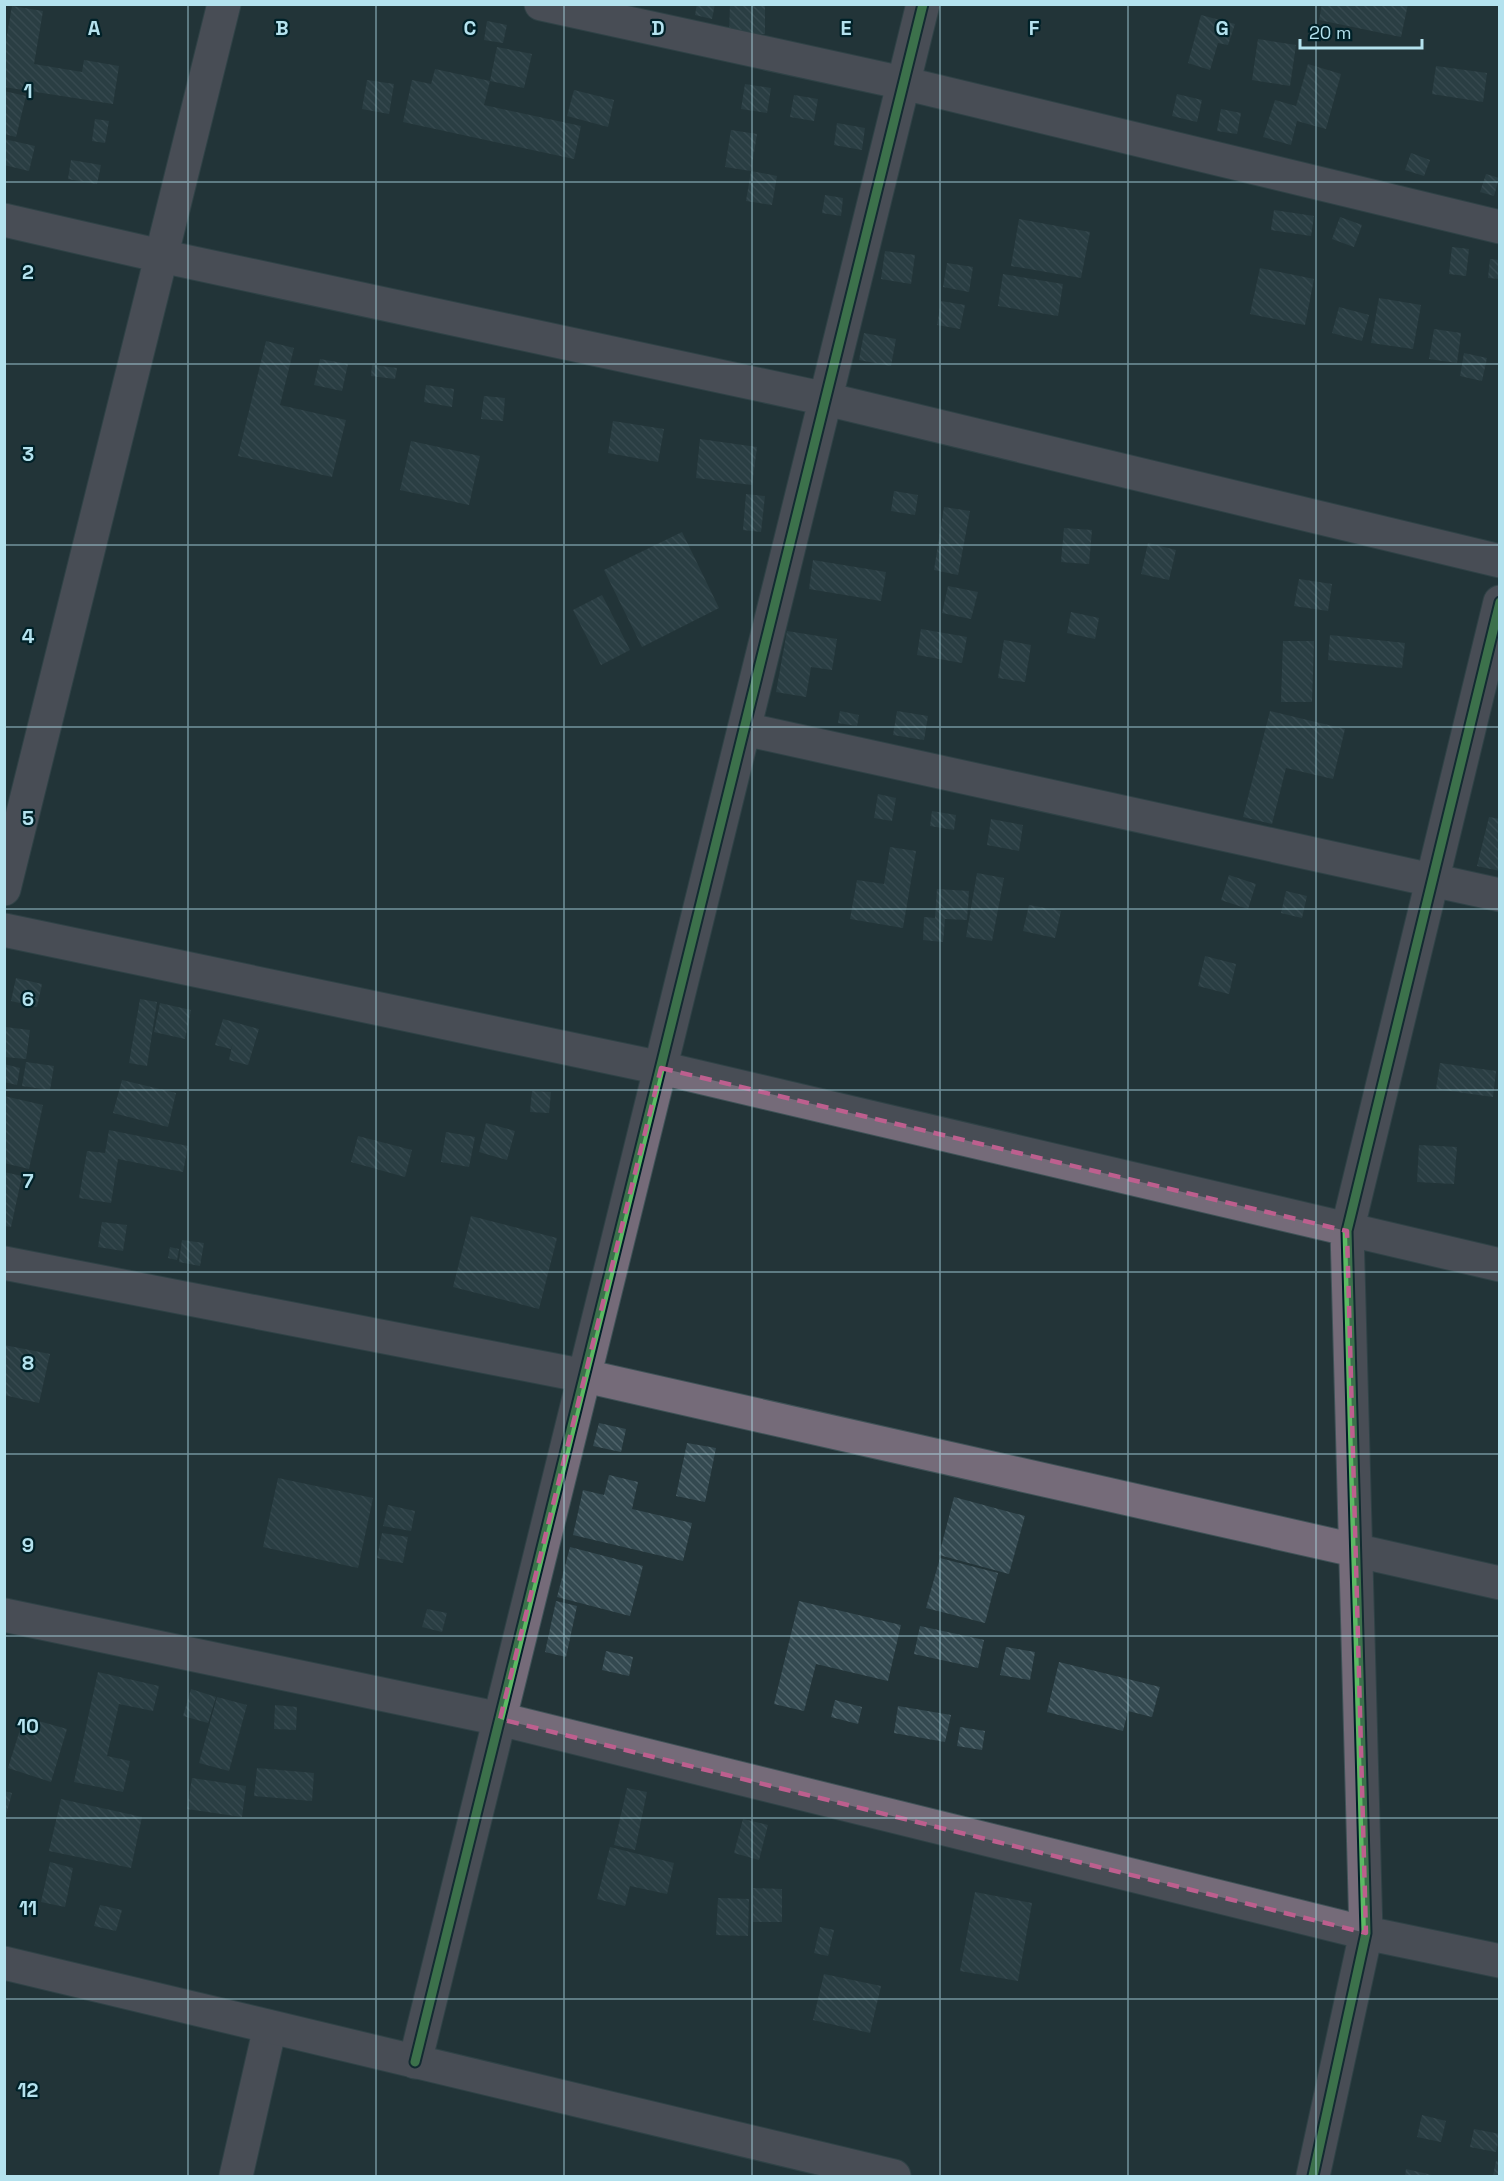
<svg xmlns="http://www.w3.org/2000/svg" width="1504" height="2181" font-family="'Space Grotesk',sans-serif">
	<defs>
		<pattern id="building-back-hatch" width="6" height="6" patternUnits="userSpaceOnUse" patternTransform="scale(1.5)"><rect width="6" height="6" fill="#344950"/><path d="M-1 5l2 2M0 0l6 6M5-1l2 2" fill="none" stroke="#4f636a"/></pattern>
	</defs>
	<rect width="100%" height="100%" fill="#233438"/>
	<!-- building -->
	<path fill="url(#building-back-hatch)" d="M697,4H715L712,19L695,15Z
		M730,4H765V34H729Z
		M1322,4H1408L1401,37L1319,20Z
		M12,6L43,11L34,64L82,72L84,60L119,66L113,104L4,87V52Z
		M1201,15L1235,24L1228,45L1218,43L1210,70L1188,63Z
		M487,21L507,25L503,43L484,40Z
		M1258,39L1296,45L1290,86L1252,80Z
		M497,47L532,54L524,88L490,81Z
		M1308,64L1341,74L1326,129L1297,121L1291,145L1263,137L1275,100L1296,106Z
		M1436,66L1487,73L1483,102L1432,94Z
		M435,69L490,81L484,105L581,126L574,159L403,122L412,80L431,84Z
		M367,80L394,84L389,114L362,109Z
		M745,84L771,88L767,113L741,109Z
		M574,90L614,100L608,127L567,116Z
		M4,91L26,96L16,137L4,134Z
		M1177,94L1202,100L1197,122L1172,116Z
		M794,95L818,99L814,121L790,117Z
		M1221,109L1241,113L1237,134L1217,131Z
		M95,119L109,121L105,143L92,141Z
		M837,123L865,128L862,150L834,145Z
		M731,130L757,134L751,171L725,167Z
		M4,139L35,146L29,171L4,165Z
		M1411,153L1430,160L1424,176L1405,170Z
		M71,160L101,165L97,184L68,179Z
		M751,171L777,176L772,205L746,201Z
		M1486,174L1499,178L1494,196L1480,192Z
		M825,195L843,198L841,216L822,213Z
		M1274,210L1314,216L1311,236L1271,230Z
		M1340,217L1362,225L1354,247L1332,239Z
		M1019,219L1090,232L1081,278L1011,266Z
		M1452,247L1469,249L1466,276L1449,274Z
		M885,251L915,255L911,284L881,279Z
		M1490,259L1500,260V279L1488,278Z
		M947,263L973,267L969,292L943,287Z
		M1260,268L1314,279L1305,325L1250,314Z
		M1003,274L1063,284L1058,316L998,306Z
		M1379,298L1421,305L1413,349L1371,343Z
		M941,301L965,305L960,329L937,325Z
		M1339,307L1369,315L1362,341L1332,333Z
		M1434,329L1461,333L1457,363L1429,359Z
		M864,333L896,339L891,366L859,360Z
		M266,341L294,348L280,405L346,420L332,477L238,456Z
		M1464,353L1487,358L1482,381L1460,376Z
		M320,359L348,364L342,391L314,385Z
		M372,365L397,368L395,379L371,376Z
		M426,385L454,389L452,407L424,402Z
		M484,396L505,398L503,421L481,419Z
		M613,421L664,429L658,462L608,453Z
		M700,439L757,447L752,485L696,478Z
		M411,441L480,456L469,505L400,490Z
		M894,491L918,495L915,515L891,511Z
		M746,494L765,496L761,532L743,530Z
		M944,507L970,511L958,575L934,570Z
		M1064,528L1092,530L1089,564L1061,562Z
		M682,532L719,608L642,647L604,570Z
		M1148,543L1176,550L1169,580L1141,574Z
		M813,560L886,572L881,601L809,589Z
		M1299,579L1332,584L1328,611L1294,606Z
		M948,586L978,592L971,619L942,613Z
		M602,595L630,650L601,665L573,610Z
		M1071,612L1099,618L1095,639L1067,633Z
		M921,629L967,637L962,663L917,655Z
		M787,631L837,639L832,670L811,667L806,697L776,692Z
		M1330,635L1405,643L1402,668L1328,660Z
		M1004,640L1031,645L1025,682L998,678Z
		M1283,641H1314L1312,702H1281Z
		M840,711L859,715L857,726L838,723Z
		M897,711L928,716L924,740L893,735Z
		M1270,711L1345,729L1333,779L1286,768L1272,824L1243,817Z
		M878,794L896,798L892,821L874,818Z
		M932,811L956,815L954,830L930,826Z
		M1489,817L1500,819V871L1477,866Z
		M991,819L1023,825L1019,851L987,845Z
		M890,847L916,851L903,928L850,919L857,880L884,884Z
		M977,873L1004,878L992,941L966,937Z
		M1229,875L1256,884L1248,909L1221,900Z
		M937,889L969,891L967,920L945,919L943,942L923,940L924,917L935,918Z
		M1286,891L1307,896L1302,918L1281,913Z
		M1029,905L1061,911L1055,938L1023,931Z
		M1205,956L1236,964L1229,994L1198,986Z
		M16,978L42,984L37,1007L11,1001Z
		M140,999L157,1002L147,1066L129,1063Z
		M160,1003L191,1010L185,1039L154,1032Z
		M223,1019L259,1029L248,1065L229,1060L233,1042L231,1049L215,1045Z
		M5,1027L30,1030L26,1059L4,1057Z
		M26,1062L54,1066L50,1090L22,1086Z
		M1440,1063L1496,1071L1493,1097L1436,1089Z
		M4,1064L20,1068L17,1085L4,1082Z
		M122,1080L176,1093L168,1127L113,1113Z
		M532,1091L551,1092L549,1113L530,1112Z
		M4,1096L43,1105L29,1169L4,1163Z
		M486,1123L515,1131L507,1160L479,1152Z
		M109,1130L188,1146L183,1172L118,1159L111,1203L79,1198L87,1151L105,1153Z
		M446,1132L475,1137L469,1167L441,1162Z
		M358,1136L412,1150L405,1177L351,1162Z
		M1419,1145L1457,1147L1454,1184L1417,1182Z
		M4,1172L22,1176L11,1227L4,1226Z
		M471,1216L557,1238L539,1309L453,1287Z
		M102,1222L127,1225L123,1251L98,1247Z
		M182,1240L204,1243L200,1266L179,1262Z
		M170,1247L179,1249L177,1260L168,1258Z
		M4,1345L50,1354L39,1403L4,1395Z
		M599,1423L626,1429L621,1452L593,1446Z
		M687,1443L716,1448L705,1502L676,1496Z
		M609,1475L638,1482L632,1509L692,1523L683,1561L573,1535L583,1490L604,1495Z
		M278,1478L373,1498L358,1568L263,1547Z
		M954,1497L1025,1516L1009,1574L939,1555Z
		M388,1505L415,1511L411,1531L383,1526Z
		M382,1533L408,1537L403,1563L377,1558Z
		M570,1547L643,1566L630,1616L557,1597Z
		M940,1558L998,1573L985,1623L926,1608Z
		M556,1601L577,1606L566,1657L545,1652Z
		M799,1601L901,1625L888,1681L816,1664L804,1711L774,1704Z
		M427,1609L447,1613L442,1632L422,1627Z
		M920,1626L984,1640L978,1668L914,1654Z
		M1006,1647L1035,1652L1030,1680L1000,1675Z
		M606,1651L633,1657L629,1676L602,1670Z
		M1059,1662L1160,1687L1152,1717L1128,1711L1123,1731L1047,1712Z
		M98,1672L159,1686L153,1711L119,1704L107,1756L130,1761L123,1792L74,1782Z
		M191,1689L216,1697L208,1723L183,1716Z
		M217,1697L247,1705L229,1771L199,1763Z
		M835,1700L862,1707L858,1724L831,1717Z
		M275,1705L297,1707L296,1730L274,1729Z
		M898,1706L951,1715L945,1742L894,1733Z
		M24,1717L67,1729L51,1782L8,1768Z
		M960,1727L985,1731L982,1750L957,1746Z
		M257,1768L314,1773L312,1801L254,1796Z
		M192,1778L246,1786L242,1817L187,1809Z
		M627,1788L647,1792L635,1850L614,1845Z
		M4,1791L12,1793L5,1819H4Z
		M61,1799L142,1817L131,1868L49,1851Z
		M743,1819L768,1825L759,1860L734,1853Z
		M610,1847L674,1863L667,1894L630,1886L625,1906L597,1899Z
		M50,1862L73,1868L65,1907L41,1902Z
		M753,1888L782,1889V1922H753Z
		M975,1892L1032,1903L1018,1981L960,1971Z
		M718,1898L749,1899L748,1936L716,1935Z
		M100,1905L122,1910L116,1931L94,1926Z
		M820,1927L834,1930L828,1956L814,1953Z
		M824,1974L881,1986L870,2033L813,2020Z
		M1422,2115L1446,2121L1441,2142L1417,2137Z
		M1474,2129L1500,2134L1496,2152L1470,2147Z
		M1496,2161L1500,2162V2176H1493Z
		M1406,2169L1436,2176H1405Z"/>
	<g fill="none" stroke-linecap="round" stroke-linejoin="round">
		<!-- minor casing -->
		<g stroke="#3f5257" stroke-width="35">
			<path id="minor" d="M541,4L903,83L1500,227
				M4,220L161,256L826,399L1500,561
				M744,729L1500,895
				M4,889L224,4
				M4,930L661,1068L1500,1265
				M4,1263L585,1376L1500,1583
				M4,1615L500,1719L1366,1933L1500,1961
				M415,2062L923,4
				M236,2176L270,2027
				M1313,2176L1366,1933L1347,1231L1500,602"/>
		</g>
		<!-- tertiary casing -->
		<g stroke="#3f5257" stroke-width="35">
			<path id="tertiary" d="M4,1963L894,2176"/>
		</g>
		<!-- minor -->
		<use href="#minor" stroke="#756b79" stroke-width="33"/>
		<!-- tertiary -->
		<use href="#tertiary" stroke="#756b79" stroke-width="33"/>
		<!-- cycleway casing -->
		<g stroke="#002128" stroke-width="13">
			<path id="cycleway" d="M415,2062L923,4
				M1313,2176L1366,1933L1347,1231L1500,602"/>
		</g>
		<!-- cycleway -->
		<use href="#cycleway" stroke="#5cba63" stroke-width="9"/>
	</g>
	<!-- marked area -->
	<path d="M0 0H1504V2181H0ZM661,1068L1347,1231L1366,1933L500,1719Z" fill="#233438" fill-opacity=".55" fill-rule="evenodd"/>
	<path fill="none" stroke="#bd5f8e" stroke-width="4.5" stroke-dasharray="12 8" stroke-linejoin="round" d="M661,1068L1347,1231L1366,1933L500,1719Z"/>
	<!-- grid -->
	<path fill="none" stroke="#b4e2ee" stroke-width="1.5" stroke-opacity="0.55" d="M188,4V2176M376,4V2176M564,4V2176M752,4V2176M940,4V2176M1128,4V2176M1316,4V2176M4,182H1500M4,364H1500M4,545H1500M4,727H1500M4,909H1500M4,1090H1500M4,1272H1500M4,1454H1500M4,1636H1500M4,1818H1500M4,1999H1500"/>
	<g font-size="20" text-anchor="middle" font-weight="bold" fill="#b4e2ee" stroke="#002128" stroke-width="4.5" stroke-linejoin="round" paint-order="stroke">
		<text x="94" y="35">A</text>
		<text x="282" y="35">B</text>
		<text x="470" y="35">C</text>
		<text x="658" y="35">D</text>
		<text x="846" y="35">E</text>
		<text x="1034" y="35">F</text>
		<text x="1222" y="35">G</text>
		<text x="28" y="98">1</text>
		<text x="28" y="279">2</text>
		<text x="28" y="461">3</text>
		<text x="28" y="643">4</text>
		<text x="28" y="825">5</text>
		<text x="28" y="1006">6</text>
		<text x="28" y="1188">7</text>
		<text x="28" y="1370">8</text>
		<text x="28" y="1552">9</text>
		<text x="28" y="1733">10</text>
		<text x="28" y="1915">11</text>
		<text x="28" y="2097">12</text>
	</g>
	<!-- border -->
	<rect width="1504" height="2181" fill="none" stroke="#b4e2ee" stroke-width="12"/>
	<!-- scale -->
	<path d="M1300 39v9h122v-9" fill="none" stroke="#b4e2ee" stroke-width="3"/>
	<text x="1309" y="39" font-size="18" fill="#b4e2ee" stroke="#002128" stroke-width="4.5" paint-order="stroke">20 m</text>
</svg>
